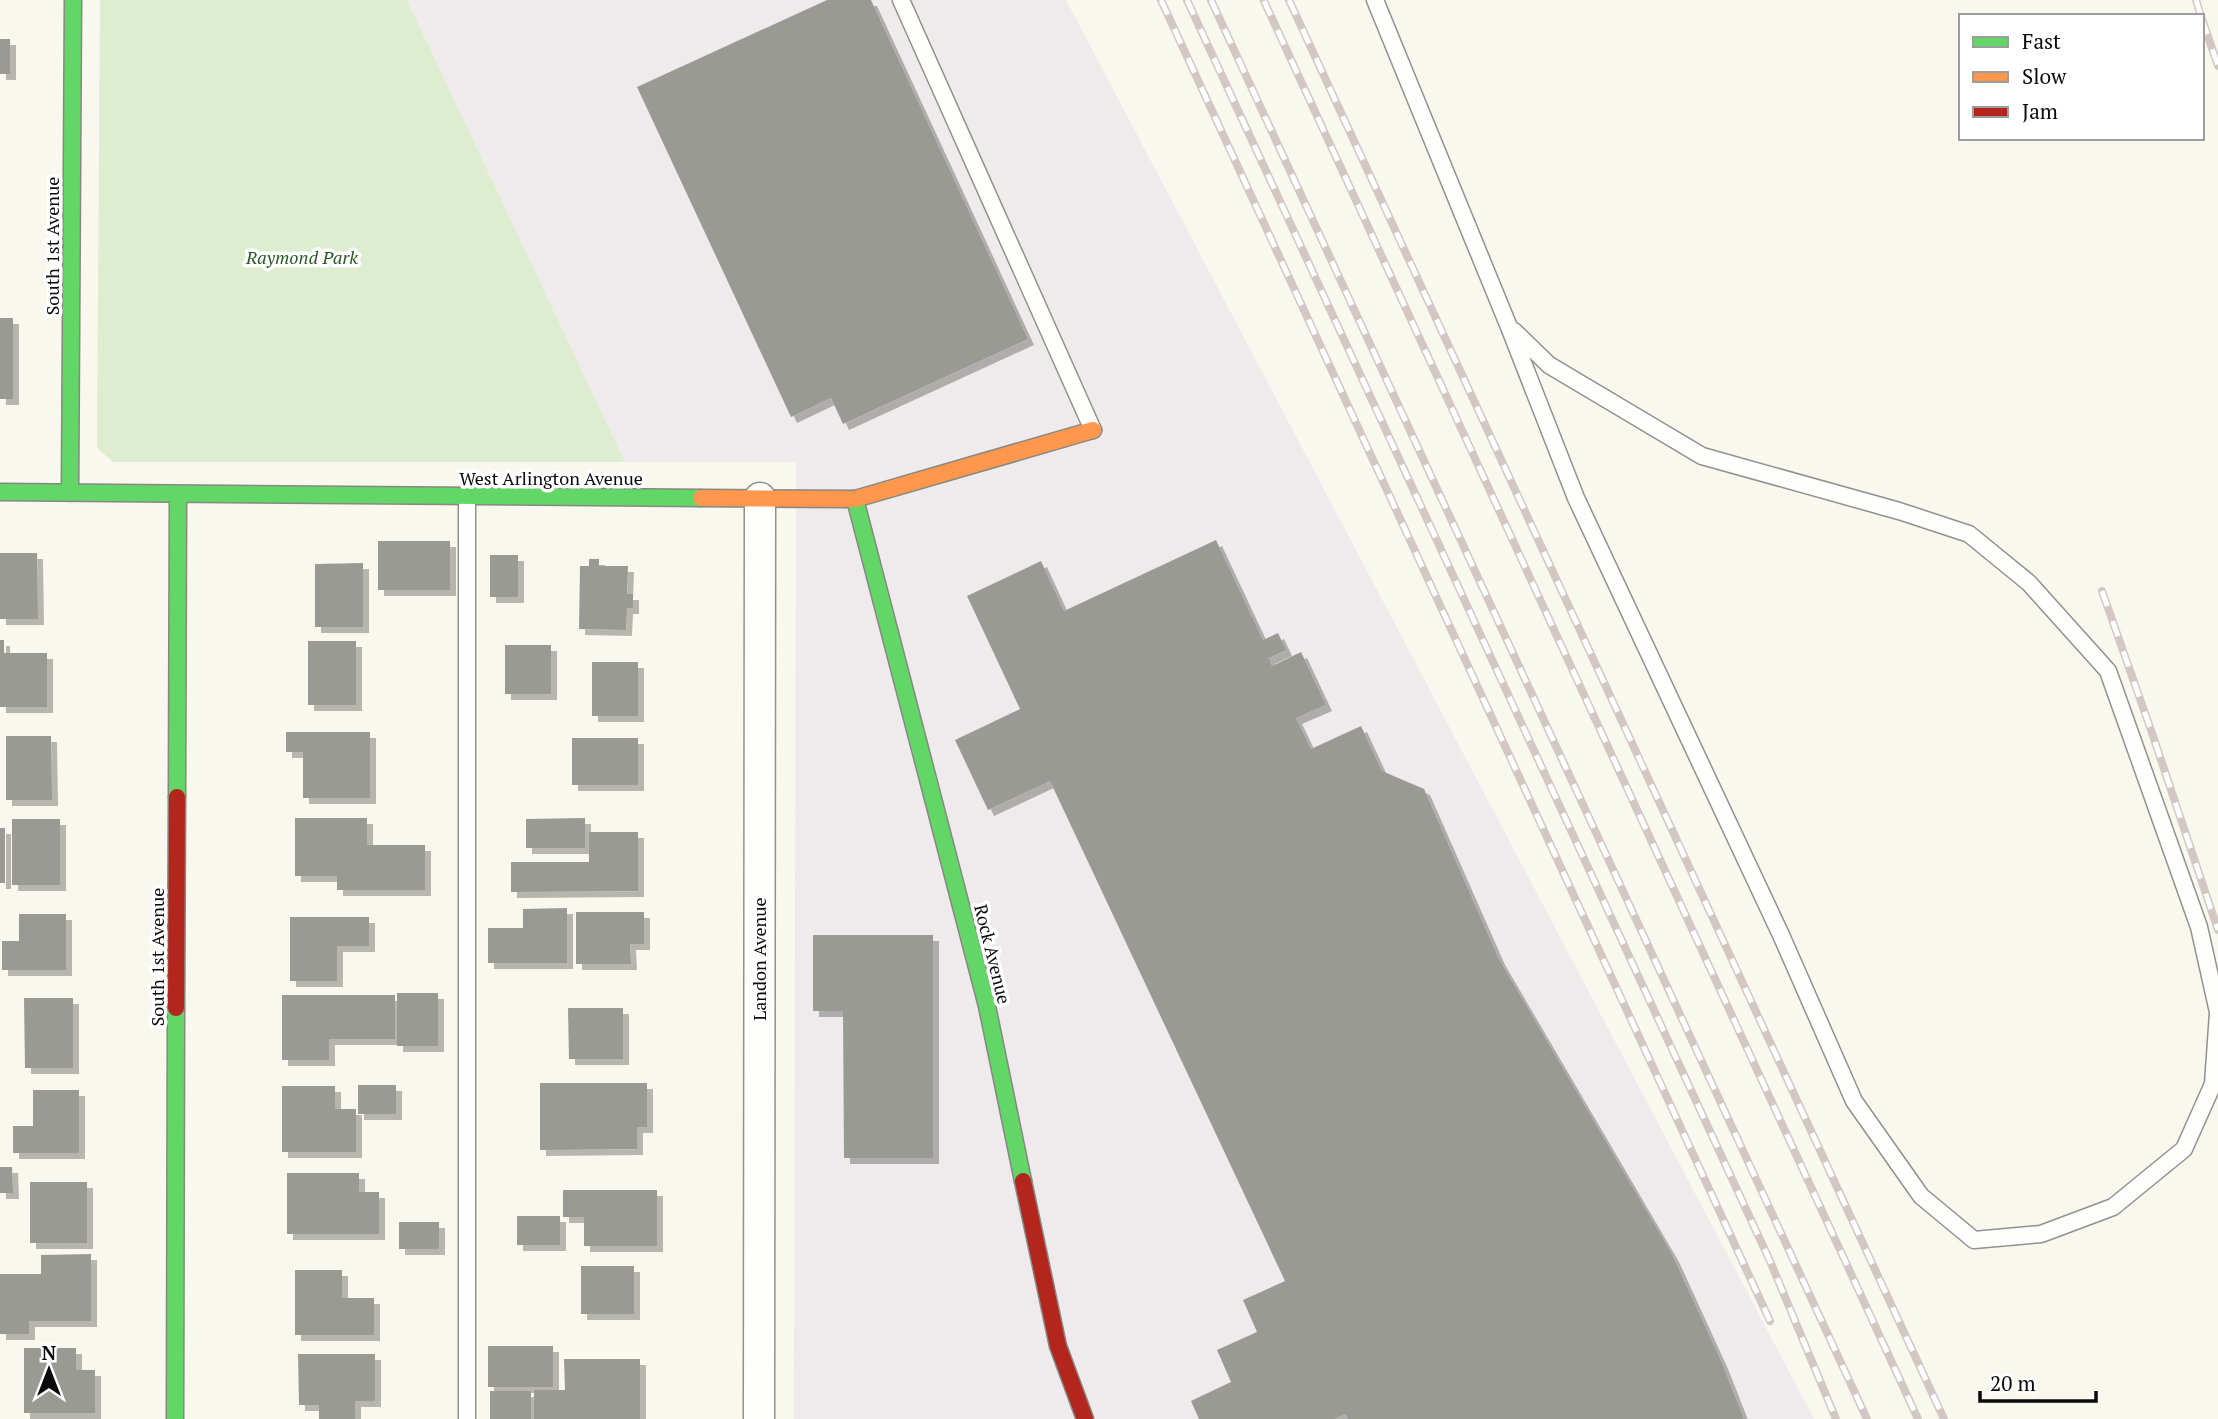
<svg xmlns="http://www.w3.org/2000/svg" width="2218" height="1419" font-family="'PT Serif',serif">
	<defs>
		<filter id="shadow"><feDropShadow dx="6" dy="6" stdDeviation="0" flood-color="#0004"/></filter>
	</defs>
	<rect width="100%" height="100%" fill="#f8f8ee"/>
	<!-- industrial -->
	<path fill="#efeaeb" d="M407,0H1066L1814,1419H794L796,462H625Z"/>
	<!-- green -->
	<path fill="#deecd0" d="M100,0H407L625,462H113L97,448Z"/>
	<!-- building -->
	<path fill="#9a9a94" filter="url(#shadow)" d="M827,0H871L1028,339L843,424L831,398L791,417L637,87Z
		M0,39H10V74H0Z
		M0,318H13V399H0Z
		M1216,540L1263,640L1278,633L1286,650L1269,658L1272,666L1301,652L1326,705L1296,718L1311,749L1361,726L1382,771L1424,789L1499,959L1673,1256L1722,1363L1744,1419H1348L1345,1414L1335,1419H1199L1191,1401L1231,1382L1217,1350L1257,1332L1243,1300L1285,1281L1050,781L988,810L955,740L1020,709L967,596L1041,561L1064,611Z
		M378,541H450V590H378Z
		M0,553H37L38,619H0Z
		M490,555H518V597H490Z
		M589,559H599V566H628L627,594H633V608H627L626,630L579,629L580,566H589Z
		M363,563V627H315V564Z
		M0,640H4V653H47V707H0Z
		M308,641H356V705H308Z
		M505,645H551V694H505Z
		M592,662H638V716H592Z
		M286,732H370V798H303V752H286Z
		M6,736H51L52,800H6Z
		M572,738H638V785H572Z
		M295,818H367V845H425V890H337V876H295Z
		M585,818V848H526V819Z
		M12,819H60V885H12Z
		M0,828H5V883H0Z
		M589,832H638V891L511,892V862H589Z
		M567,908V963H488V928H523V909Z
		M576,912H644V944H630L631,964H576Z
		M19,914H66V970H2V941H19Z
		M290,917H369V946H337V981H290Z
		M813,935H933V1158H844L843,1011H813Z
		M397,993H438V1046H397Z
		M282,995H395V1039H329V1060H282Z
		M24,998H73V1068H25Z
		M568,1008H623V1059H569Z
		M540,1083H647V1127H637V1149L540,1150Z
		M358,1085H396V1114H358Z
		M282,1086H335V1109H356V1152H282Z
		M33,1090H79V1153H13V1126H33Z
		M0,1167H12L13,1193H0Z
		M287,1173H359V1192H379V1234H287Z
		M30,1182H87V1243H30Z
		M563,1190H657V1246H584V1217H563Z
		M517,1216H560V1245H517Z
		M399,1222H439V1249H399Z
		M91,1254V1321H29V1334H0V1274H41V1255Z
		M581,1266H634V1314H581Z
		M295,1270H342V1298H374V1335H295Z
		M488,1346H553V1387H488Z
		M24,1348H76V1370H95V1413H24Z
		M298,1354H375V1401H355V1419H319V1405H299Z
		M564,1359H640V1419H534V1390H565Z
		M490,1391H531V1419H490Z"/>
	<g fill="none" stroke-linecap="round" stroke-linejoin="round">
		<!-- lane casing -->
		<g stroke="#91918d" stroke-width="19">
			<path id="lane" d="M901,0L1093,430
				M1375,0L1509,327L1576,498L1781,935L1854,1101L1921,1196L1974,1240L2041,1234L2113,1207L2184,1149L2213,1084L2218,1013
				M1514,331L1549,365L1702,456L1899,511L1969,534L2029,583L2108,671L2199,927L2218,1012
				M467,497V1419"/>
		</g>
		<!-- street casing -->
		<g stroke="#91918d" stroke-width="33">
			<path id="street" d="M759,1419L760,498"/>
		</g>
		<!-- fast casing -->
		<g stroke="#888883" stroke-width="19">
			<path id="fast" d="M0,492L701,498
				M70,493L73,0
				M855,499L987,1006L1023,1181
				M177,797L178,494
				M175,1419L176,1008"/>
		</g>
		<!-- slow casing -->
		<g stroke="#888883" stroke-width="19">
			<path id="slow" d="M701,498L855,499L1093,430"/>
		</g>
		<!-- jam casing -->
		<g stroke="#888883" stroke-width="19">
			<path id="jam" d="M176,1008L177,797
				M1023,1181L1058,1346L1085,1419"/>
		</g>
		<!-- lane -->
		<use href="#lane" stroke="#fefefc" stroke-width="16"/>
		<!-- street -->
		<use href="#street" stroke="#fefefc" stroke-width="30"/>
		<!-- fast -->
		<use href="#fast" stroke="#63d668" stroke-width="16"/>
		<!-- slow -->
		<use href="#slow" stroke="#ff974d" stroke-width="16"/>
		<!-- jam -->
		<use href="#jam" stroke="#b3261e" stroke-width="16"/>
		<!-- rail casing -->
		<g stroke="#d3c7c4" stroke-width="8">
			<path id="rail" d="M1161,0L1770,1321
				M1187,0L1770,1261L1836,1419
				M1211,0L1867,1419
				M1289,0L1944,1419
				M2196,0L2201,16
				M1264,1L1918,1419
				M2202,19L2218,66
				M2102,591L2152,733L2218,930"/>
		</g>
		<!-- rail -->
		<use href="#rail" stroke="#fff" stroke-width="5" stroke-dasharray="16" stroke-linecap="butt"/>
	</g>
	<g text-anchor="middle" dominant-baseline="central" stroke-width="7" stroke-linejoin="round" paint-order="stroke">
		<!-- street labels -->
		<g font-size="18" fill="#0a0a0a" stroke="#fff">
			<text transform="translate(52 246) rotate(-90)">South 1st Avenue</text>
			<text x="551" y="478">West Arlington Avenue</text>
			<text transform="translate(993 954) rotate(76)">Rock Avenue</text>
			<text transform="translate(157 957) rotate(-90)">South 1st Avenue</text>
			<text transform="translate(759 959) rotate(-90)">Landon Avenue</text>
		</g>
		<!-- park labels -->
		<g font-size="18" font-style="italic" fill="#295824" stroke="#fff">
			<text x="302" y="257">Raymond Park</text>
		</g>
	</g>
	<!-- legend -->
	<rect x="1959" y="14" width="245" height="126" fill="#ffffff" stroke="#9d9d9d" stroke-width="2"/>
	<rect x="1973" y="37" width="35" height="10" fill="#63d668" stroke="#9d9d9d" stroke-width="2"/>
	<text x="2022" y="49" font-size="21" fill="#0a0a0a">Fast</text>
	<rect x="1973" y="72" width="35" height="10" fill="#ff974d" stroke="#9d9d9d" stroke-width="2"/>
	<text x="2022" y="84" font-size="21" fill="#0a0a0a">Slow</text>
	<rect x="1973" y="107" width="35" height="10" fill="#b3261e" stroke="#9d9d9d" stroke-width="2"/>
	<text x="2022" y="119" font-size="21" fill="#0a0a0a">Jam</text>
	<!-- north arrow -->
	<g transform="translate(49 1370)" stroke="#ffffff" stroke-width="5" paint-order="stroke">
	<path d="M0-5L12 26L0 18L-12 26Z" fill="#0a0a0a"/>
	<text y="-10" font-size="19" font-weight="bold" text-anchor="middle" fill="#0a0a0a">N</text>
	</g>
	<!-- scale -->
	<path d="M1980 1391v10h116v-10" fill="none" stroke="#0a0a0a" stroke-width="3.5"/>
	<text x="1990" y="1391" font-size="21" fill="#0a0a0a" stroke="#ffffff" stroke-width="5" paint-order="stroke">20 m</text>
</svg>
